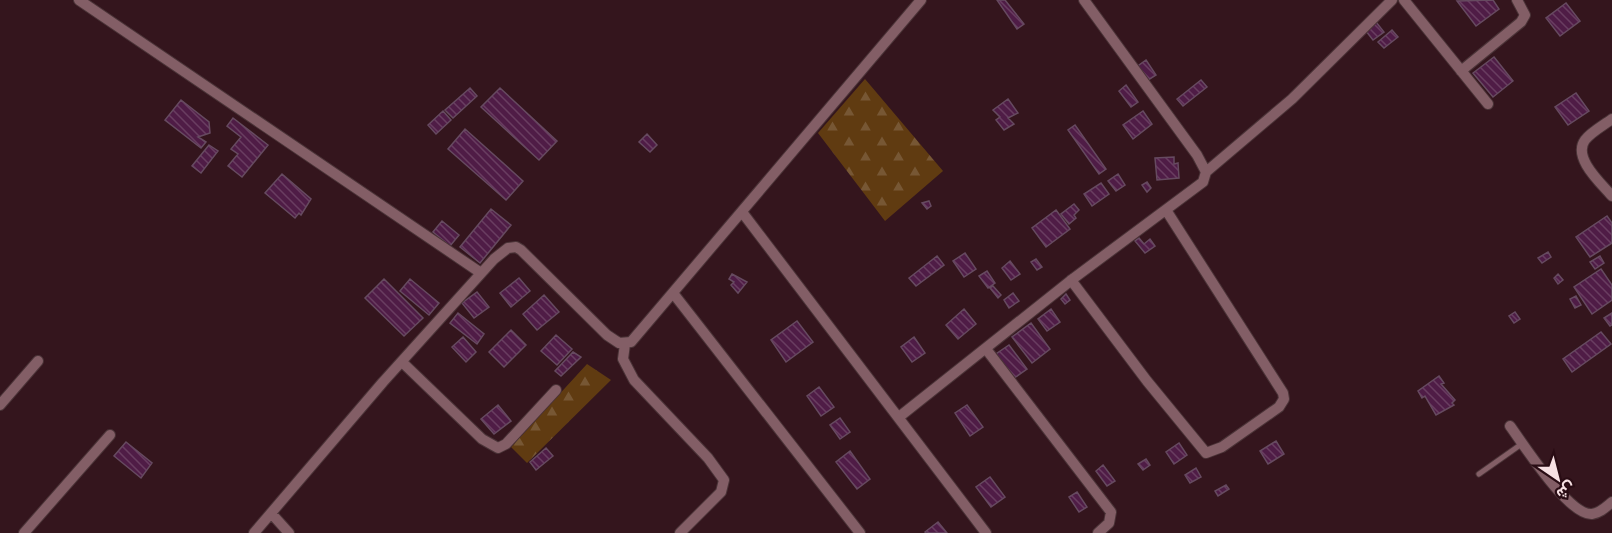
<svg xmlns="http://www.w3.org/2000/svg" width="1612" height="533" font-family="Commissioner,Vazirmatn,sans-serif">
	<defs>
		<pattern id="forest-firs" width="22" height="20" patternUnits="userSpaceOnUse" patternTransform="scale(1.5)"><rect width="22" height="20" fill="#603b11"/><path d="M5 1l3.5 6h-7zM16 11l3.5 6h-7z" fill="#775734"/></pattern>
		<pattern id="building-back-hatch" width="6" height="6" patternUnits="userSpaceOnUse" patternTransform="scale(1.5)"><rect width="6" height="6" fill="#4f1c46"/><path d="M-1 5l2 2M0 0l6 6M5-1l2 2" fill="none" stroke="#693d61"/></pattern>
	</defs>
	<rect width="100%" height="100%" fill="#34151d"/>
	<!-- forest -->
	<path fill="url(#forest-firs)" d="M865,79L943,171L885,221L818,133Z
		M587,364L611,380L527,463L511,447Z"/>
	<!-- building -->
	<path fill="url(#building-back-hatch)" stroke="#664a60" stroke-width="1.5" d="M997,0H1005L1024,24L1017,29Z
		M1493,0L1499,9L1476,26L1457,1Z
		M1566,3L1580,21L1560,36L1546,18Z
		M1376,22L1384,32L1373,40L1366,31Z
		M1392,30L1398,37L1384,48L1378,42Z
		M1494,57L1513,81L1493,97L1473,73Z
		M1146,60L1156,75L1145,82L1135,68Z
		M1201,80L1207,87L1183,106L1177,99Z
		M1126,85L1138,102L1131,107L1119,91Z
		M470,88L477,96L453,118L445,110Z
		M500,88L557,141L539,160L481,107Z
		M1576,93L1589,111L1568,125L1555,107Z
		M1008,99L1018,113L1008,118L1014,124L1004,130L996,120L1000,117L993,110Z
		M181,100L209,122L210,133L198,137L206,142L201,148L165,120Z
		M443,111L451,120L436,134L428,125Z
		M1143,111L1152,124L1133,139L1123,125Z
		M233,118L268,145L242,177L228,166L238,154L231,149L241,137L227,126Z
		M1075,125L1106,169L1099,174L1068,130Z
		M465,129L523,181L506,200L448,149Z
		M647,134L657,145L650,152L639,142Z
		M209,145L218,151L201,173L192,166Z
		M1174,157V164L1178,163L1179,178L1157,180L1155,158Z
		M282,174L311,199L301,215L299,213L295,218L265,193Z
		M1118,174L1125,185L1116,191L1108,181Z
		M1147,182L1151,188L1147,192L1142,185Z
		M1101,183L1109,194L1092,206L1084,194Z
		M929,201L931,206L927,209L922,203Z
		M1074,204L1079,210L1074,215L1076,218L1069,224L1061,214Z
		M491,209L511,225L480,263L460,247Z
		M1056,210L1070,229L1046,247L1032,228Z
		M1607,216L1612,223V243L1590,257L1576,237Z
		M442,221L459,235L450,246L433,232Z
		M1139,238L1144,244L1150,239L1155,246L1145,253L1135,241Z
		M1548,252L1551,257L1542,263L1538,258Z
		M965,253L976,269L964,277L953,261Z
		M937,256L944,265L916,286L909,278Z
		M1600,256L1604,263L1595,269L1590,262Z
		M1036,259L1042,267L1037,270L1031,262Z
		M1010,261L1020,274L1011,280L1002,268Z
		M1601,269L1612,285V300L1592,314L1574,287Z
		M987,271L995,283L988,288L979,276Z
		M732,274L747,282L738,293L731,285L734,282L729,279Z
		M1558,274L1563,280L1558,284L1554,278Z
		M519,278L530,291L511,307L500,293Z
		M384,279L423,318L404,336L365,298Z
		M410,279L439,303L429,315L400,291Z
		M993,286L1001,295L998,298L990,288Z
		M477,292L489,307L474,318L462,303Z
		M1013,293L1019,301L1009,308L1004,300Z
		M1066,294L1070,300L1065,304L1061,299Z
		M544,295L559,312L537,330L523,314Z
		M1576,296L1581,305L1575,308L1570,299Z
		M964,309L976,324L958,339L946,325Z
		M1051,309L1060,322L1047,331L1038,319Z
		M1515,312L1520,319L1514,323L1509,316Z
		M458,313L484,334L477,344L450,323Z
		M1612,313V325L1610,326L1604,318Z
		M797,321L813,342L786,362L771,340Z
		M1031,323L1050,349L1032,363L1012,337Z
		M511,330L526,345L504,367L489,352Z
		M1601,332L1611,344L1572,372L1563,359Z
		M556,335L572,349L557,365L541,351Z
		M463,337L476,352L466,362L452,347Z
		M914,337L925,353L912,362L901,347Z
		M1009,345L1027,369L1010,381L993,356Z
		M573,352L581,357L561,376L555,371Z
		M1439,376L1444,383L1441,384L1455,400L1452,403L1454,405L1436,415L1425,396L1422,398L1418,391Z
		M819,387L834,407L821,416L807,396Z
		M498,405L511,421L494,434L481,419Z
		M967,405L983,427L970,436L955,413Z
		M840,418L850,432L840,439L830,425Z
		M1276,441L1284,454L1268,464L1260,451Z
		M126,442L152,463L141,478L114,456Z
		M1179,443L1187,455L1174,464L1166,452Z
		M546,448L553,456L536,470L530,462Z
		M850,451L870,479L857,489L836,462Z
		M1146,459L1150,465L1143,470L1138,464Z
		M1103,465L1115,481L1107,486L1096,471Z
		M1196,468L1201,477L1190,483L1185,475Z
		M990,477L1005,497L991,507L976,487Z
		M1226,485L1229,489L1218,496L1215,491Z
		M1077,492L1087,507L1079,512L1069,497Z
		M938,522L947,533H926L925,532Z"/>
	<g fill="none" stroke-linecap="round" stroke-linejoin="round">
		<!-- lane casing -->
		<g stroke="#4a3337" stroke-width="7">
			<path id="lane" d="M1479,474L1523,443"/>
		</g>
		<!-- street casing -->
		<g stroke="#4a3337" stroke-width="12">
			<path id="street" d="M79,0L481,273
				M1084,0L1197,155L1206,172
				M1404,0L1488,104
				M1461,71L1521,22L1525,15L1517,0
				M1612,119C1604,125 1591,132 1585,140C1572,158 1602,184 1612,196
				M742,212L986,533
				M1071,280L1147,381L1206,453L1222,447L1279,407L1284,399L1283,393L1166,210
				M673,293L860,533
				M625,344L623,359L634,380L708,458L724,480L721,492L680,533
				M986,349L1111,512L1109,523L1098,533
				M402,362L482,439L498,448L506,444L556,390
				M0,405L38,361
				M899,417L1074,278L1203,182L1206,172L1292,99L1392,0
				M1510,426C1524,445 1569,516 1592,514C1600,513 1606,507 1612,502
				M271,513L289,533
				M24,533L110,435
				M254,533L383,382L494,259L508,248L516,247L521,250L607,335L619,343L631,342L921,0"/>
		</g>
		<!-- lane -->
		<use href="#lane" stroke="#835e66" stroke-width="5"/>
		<!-- street -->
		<use href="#street" stroke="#835e66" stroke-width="10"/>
	</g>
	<!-- north arrow -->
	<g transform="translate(1558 479) rotate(145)" stroke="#290c14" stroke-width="4.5" paint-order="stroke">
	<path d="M0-4.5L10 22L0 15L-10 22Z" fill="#f6e0e3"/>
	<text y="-9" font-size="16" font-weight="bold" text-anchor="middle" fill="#f6e0e3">ش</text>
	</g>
</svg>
